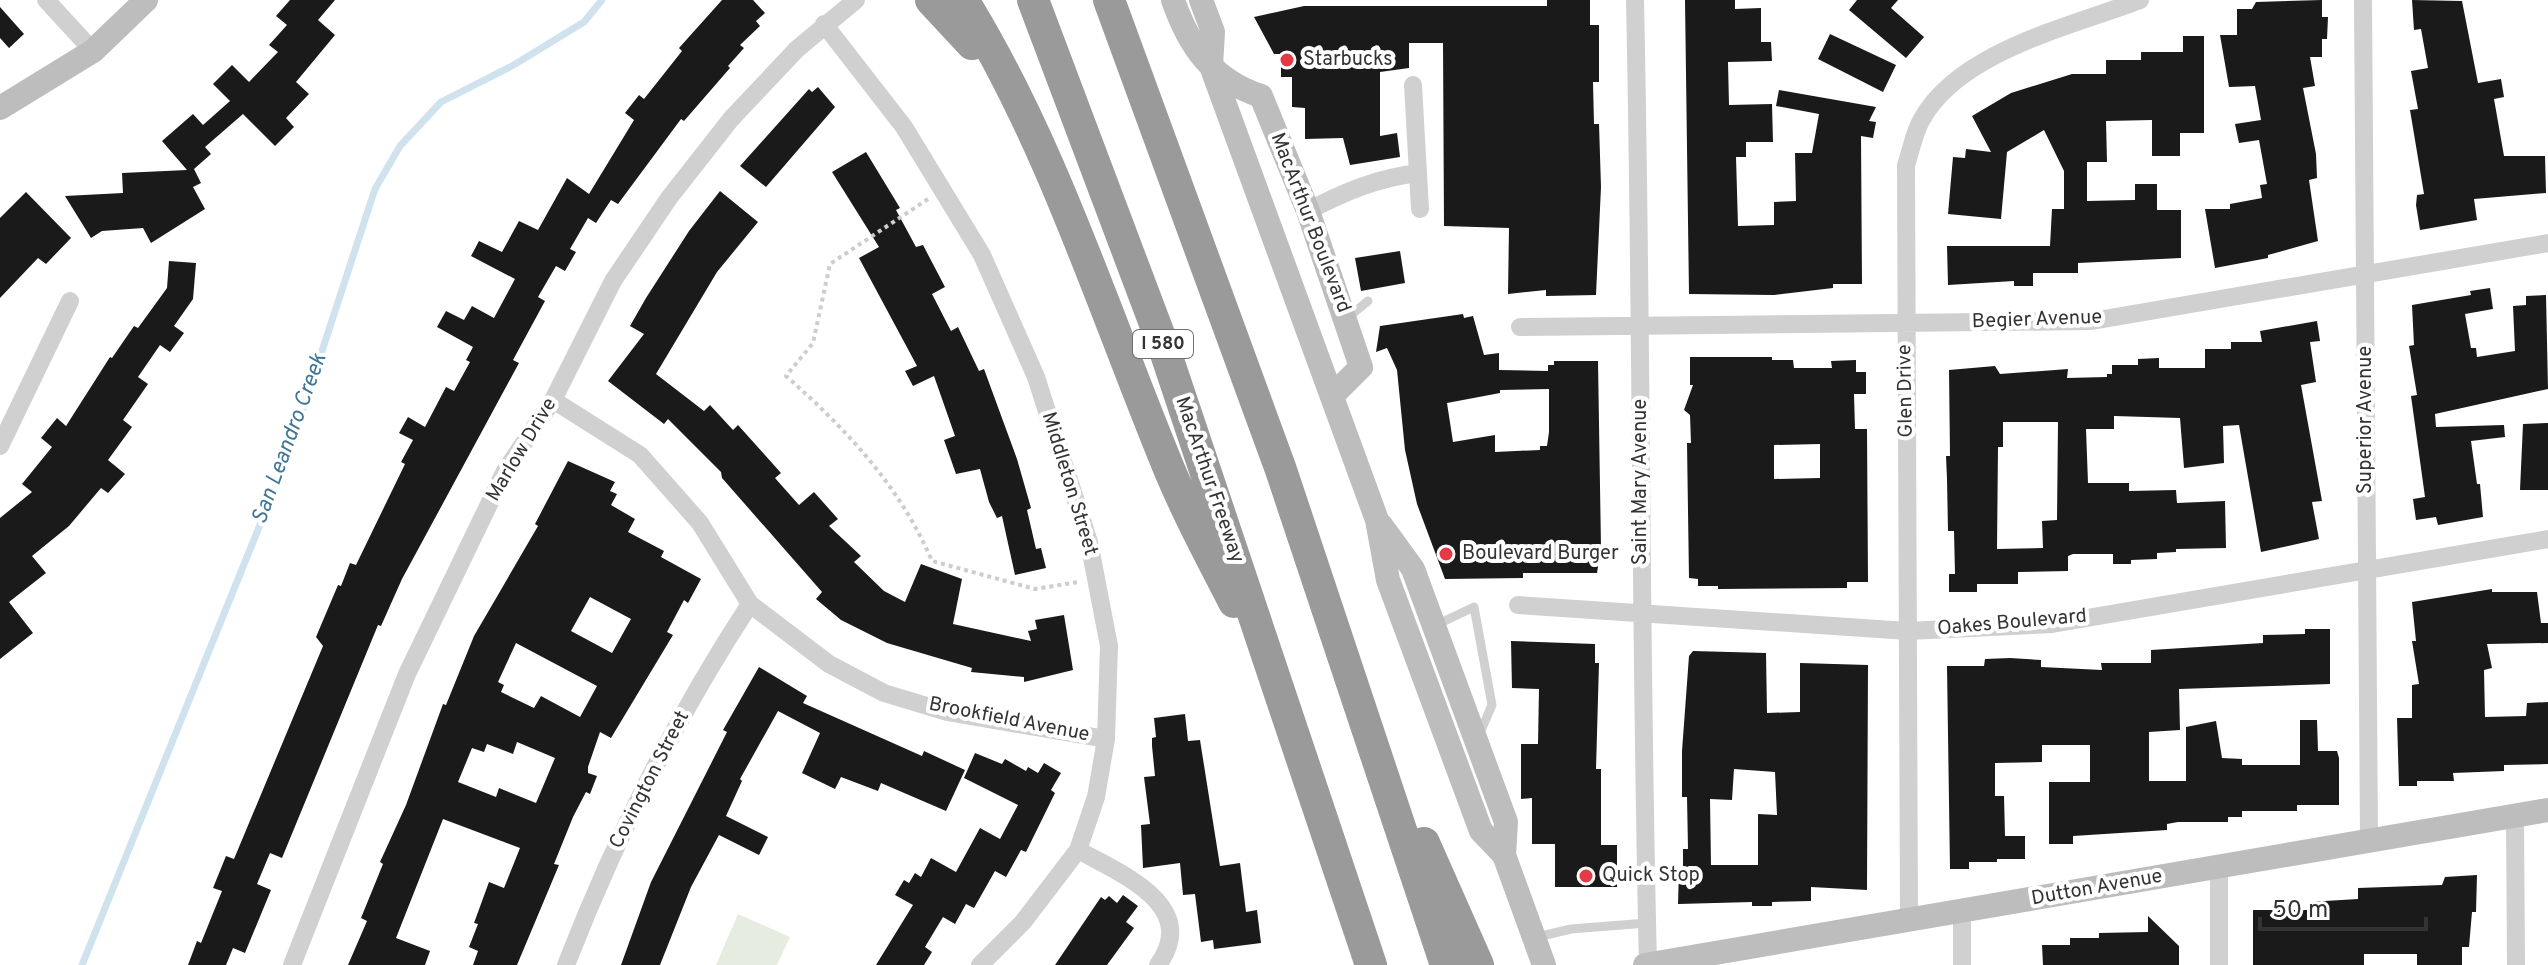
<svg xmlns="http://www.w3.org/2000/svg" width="2548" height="965" font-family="Overpass,sans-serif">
	<rect width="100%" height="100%" fill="#fff"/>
	<!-- green -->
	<path fill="#e6ecdf" d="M738,914L790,937L777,965H716Z"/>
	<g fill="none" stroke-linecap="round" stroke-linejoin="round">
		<!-- stream -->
		<path stroke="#cfe2ee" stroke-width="7" d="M82,965L287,458L375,189L400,146L441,102L512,66L584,22L602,0"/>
	</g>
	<!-- building -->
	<path fill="#1a1a1a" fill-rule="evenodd" d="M290,0H335L318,20L335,35L296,82L309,94L286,118L294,127L275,146L243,114L205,147L211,154L194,169L201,183L193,187L205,209L151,243L143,228L102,231L91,238L65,196L123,193L122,173L187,170L162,141L193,114L203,125L230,101L213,84L232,65L249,82L278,52L269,45L287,25L276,16Z
		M722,0H753L765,13L756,21L760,26L740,45L744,48L728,66L730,68L684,121L681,119L618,204L611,200L596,223L588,218L570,249L576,252L565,271L556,266L538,297L545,301L513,360L519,363L402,579L381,626L378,625L282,858L270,853L257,884L271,890L245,953L233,948L226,965H188L197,941L201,943L222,891L213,888L226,856L234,859L323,646L316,637L338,585L341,586L350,563L356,565L405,464L401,462L413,440L399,433L408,417L425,427L446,387L454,391L470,362L466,360L473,347L437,327L446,311L464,320L472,306L494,318L515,279L471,256L479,241L502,252L519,221L538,230L567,178L589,194L634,120L625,113L639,95L644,99L682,51L679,48Z
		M1547,0H1590V25H1599V82H1593L1594,124H1599L1601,187L1596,295L1546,296V290L1508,294L1509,228L1444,226L1443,43H1409V68L1380,72V136L1397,133L1400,157L1350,165L1343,138L1305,139V108L1292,107V77H1281V54H1274L1254,17L1304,6H1547Z
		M1685,0H1735V9L1761,8V42H1771L1772,61L1728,62L1729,105L1772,104L1773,142H1746V157H1736L1738,226L1774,225V202L1796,201L1795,153H1812L1819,114L1776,106L1779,90L1876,107L1869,121L1876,122L1873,138L1861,136L1862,284H1833V288L1774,295L1689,294Z
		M1857,0H1898L1891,8L1924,37L1906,58L1849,10Z
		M2322,0V17H2328L2327,39H2322V57H2310L2315,86L2303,88L2316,154L2317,178L2309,180L2318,241L2268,255V258L2215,268L2205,209H2230V204L2262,198L2260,185L2267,184L2259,140L2239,143L2235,124L2261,120L2255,86L2229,87L2220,35H2237V9H2252L2256,2Z
		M2412,0L2462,1L2478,83L2501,79L2504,97L2494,99L2504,156H2545L2546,193L2474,199L2477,220L2420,230L2416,205L2417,195L2424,194L2410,110L2418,109L2411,71L2428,68L2421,29L2414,30Z
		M0,7L24,34L9,48L0,38Z
		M1830,34L1896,65L1883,92L1818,59Z
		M2183,36H2204V133H2180V156H2152V120L2106,121L2107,162H2087V201L2135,200V184H2157V210H2181V258L2078,263V273H2033V286H2014V281L1948,285L1947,246H2050L2052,209H2064V171L2044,130L2007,152L2001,219L1948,214L1953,157L1965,158L1966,149L1991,152L1972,116L2011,93L2072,74H2106V60H2141V52H2183Z
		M818,87L835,107L766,187L740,166L809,89L812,92Z
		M866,152L900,208L896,210L916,247L923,245L945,287L932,294L951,331L958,327L979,371L984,369L1017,459L1031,508L1027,510L1036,549L1041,548L1046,568L1015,575L1002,516L997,518L989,502L980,469L956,474L944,440L955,436L934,376L913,386L905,371L917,366L859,258L879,247L832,172Z
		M720,191L758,222L717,272L656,374L704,411L710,405L733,430L738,425L781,473L775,478L799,505L814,492L838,519L829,526L861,556L854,562L884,591L905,602L921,564L962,579L953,624L1031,641L1028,631L1037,629L1035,620L1064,615L1073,670L1024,682V677L971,672L972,668L887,643L841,620L816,599L822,592L722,478L721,472L668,419L664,424L608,381L644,334L630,326L646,298L689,231Z
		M26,192L71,238L46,264L38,258L0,298V218Z
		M1400,251L1405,283L1361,291L1355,258Z
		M169,261L196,263L193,299L174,326L184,333L170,352L160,345L138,377L148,384L123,420L132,427L108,460L125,474L108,493L101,488L69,526L32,556L46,573L9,602L33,633L0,659V518L32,492L22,484L52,447L41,438L57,418L66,426L110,357L112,358L134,326L138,328L167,288Z
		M2490,288L2493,309L2465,314L2471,348H2476L2477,357L2515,351L2513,306L2526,305V296L2546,295L2548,389L2435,414L2436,427L2504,425L2505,437L2471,441L2477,484H2480L2483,517L2438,525L2436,517L2416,520L2413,499L2425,497L2411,396L2417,395L2409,346L2414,345L2412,305L2471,295L2470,291Z
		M1463,314L1464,318L1473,316L1484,355L1499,353V370L1548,371V365H1554V361H1598L1601,548L1597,573H1523V578L1445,579L1417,504L1405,450L1397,370L1387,348L1376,352L1380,326ZM1549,389V432L1547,446H1540V450L1495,452V435L1453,442L1447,403L1500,393V390Z
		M2317,321L2320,341L2310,342L2316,382L2301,385L2322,501L2312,502L2319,539L2261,552L2239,425L2223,426L2224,463L2184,468L2180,418L2114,416V429H2086L2088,483H2129V491L2176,490L2177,503L2225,501L2226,548L2176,549V552L2157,553V559L2131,560V564H2113V554H2073L2068,556V571L2018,572V584H1977V592H1949V574H1955L1954,531H1948L1947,479L1946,456H1950L1949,370L1995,366L2000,374L2068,369L2067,378L2107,377V374H2112V365H2138V359L2159,358V368H2205V349H2231V342H2262L2260,331ZM2003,422H2058L2057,520L2042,521L2043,548L1997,549L1998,447H2003Z
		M1690,357H1772V360H1793L1794,368H1832L1831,361L1856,360V372H1866V394H1854L1855,429H1867L1868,582H1847V588L1718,589V586H1698V579L1689,578L1687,443H1691L1690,415L1684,410L1693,385H1690ZM1820,444V478L1774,479V445Z
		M2548,423V490H2520L2523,424Z
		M568,461L615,482L610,491L617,494L611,505L635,519L628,532L664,551L661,557L701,579L688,603L684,600L667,632L673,635L611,738L600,732L588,767V773L597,776L590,794L586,792L573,817L554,864L559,865L517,965H473L478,951L469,947L478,924L474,923L489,882L504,888L520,848L443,819L396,938L430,951L425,965H348L367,921L361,918L383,864L380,862L406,805L443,704L446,705L474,636L538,526L535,524ZM590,597L631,619L612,653L571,631ZM516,643L597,686L580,717L541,696L534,708L501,692L504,685L498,682ZM517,742L555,758L536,803L499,788L496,797L458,782L472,748L484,752L487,744L513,754Z
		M2492,589V592H2537L2541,623H2548V643L2487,644L2492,668L2484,670L2485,717L2526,716L2527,703L2548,702V764L2504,765V771L2453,773L2454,781H2417V786H2399L2397,718H2412V685L2419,684L2412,641H2416L2412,602Z
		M2305,629H2330V684L2179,689L2180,730L2149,732V781H2186V727L2216,721L2222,758L2242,759V765H2300V720H2317L2318,751H2337L2339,758V805H2297V811H2242V817H2228V822H2178L2167,824V830L2073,836V844H2049V782H2090V745H2042V762L1995,763V796H2004L2005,836H2025V859H1997V862H1969V869H1950L1947,666H1984L1985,659L2010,658L2041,660V667L2102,670L2101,663H2151V650L2263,643V635L2305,634Z
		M1511,641L1595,644V663H1599L1596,769H1601V845H1617V887H1555V844H1532V798L1521,799V744H1538L1539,689L1512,688Z
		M1693,651L1766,653L1767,713L1800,712V663L1868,665L1867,890L1811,887V901L1772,902V906H1752V902L1678,904L1679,869H1683V849H1688L1687,797H1682V751L1689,656ZM1734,769L1775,772L1777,815L1758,814V865H1711L1710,799L1732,800Z
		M759,667L807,696L803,703L922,756L924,751L965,770L946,811L881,783L878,791L841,777L835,789L802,773L820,733L778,711L740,779L742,781L726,816L768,837L759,855L719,835L691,887L660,965H621L651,882L727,732L723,730Z
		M1185,714L1188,741L1200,740L1220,866L1240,863L1246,912L1257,910L1261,943L1214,949L1213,940L1201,942L1195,894L1183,895L1180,863L1143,868L1141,825L1150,824L1144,777L1155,776L1152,746V738L1156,737L1154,718Z
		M975,753L1002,764L1005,759L1026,771L1028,767L1038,773L1044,763L1061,773L1051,790L1055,793L1026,852L1021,850L1006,877L995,871L974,908L966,904L955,924L943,917L925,947L932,952L924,965H876L913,905L895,895L904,880L909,883L915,873L921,877L931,858L956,872L980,828L1000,839L1018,805L964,778Z
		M2477,875L2476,912H2472L2469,947H2462V965H2417V954H2364V965H2253V910H2308V902L2358,899V888L2442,885L2445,877Z
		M1123,895L1138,906L1126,922L1134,928L1107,965H1055L1101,897L1105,900L1109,896L1117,903Z
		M2148,916L2179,946V965H2043L2042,945H2070V938H2099V933L2148,932Z"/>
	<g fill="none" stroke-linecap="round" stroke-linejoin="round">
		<!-- path -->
		<path stroke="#cdcdcd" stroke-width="4" stroke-dasharray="4 4" stroke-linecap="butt" d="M928,199L830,264L813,343L786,376C846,429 900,486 932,561L1035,589L1078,582"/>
		<!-- lane -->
		<path stroke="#d0d0d0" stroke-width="9" d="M1346,319L1368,301
			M1434,626L1474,607L1492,705L1479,735
			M1537,937L1571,929L1647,923"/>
		<!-- street -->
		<path stroke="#d0d0d0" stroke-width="18" d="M46,0L93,51
			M1635,0C1642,322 1640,643 1648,964
			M2363,0L2369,841
			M824,24L904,127L982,255L1036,377L1089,542L1109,646L1106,739L1096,797L1078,850L1023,922L980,965
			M1413,85L1420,209
			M1308,211C1344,192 1377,178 1418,173
			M1520,327L2092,321L2548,243
			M553,400L640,455L700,523L750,604L829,664L884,693L947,712L1106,739
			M0,446L70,301
			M1518,605L1908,631L2052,624L2548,539
			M2515,816L2516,965
			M1078,850C1119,873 1201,905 1158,965
			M2219,866V965
			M1909,920L1906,165C1911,151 1914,132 1922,119C1960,51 2072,26 2140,0
			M292,965L407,674L505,471L553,400L613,281L669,198L731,119L797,49L856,0
			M566,965C615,839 676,717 750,604
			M1962,965V911"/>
		<!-- secondary -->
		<path stroke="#bdbdbd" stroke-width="24" d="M1173,0C1189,46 1212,80 1261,96L1308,211L1361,367L1332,396
			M1201,0L1213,32L1211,66L1377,520L1388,580L1481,831L1504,855
			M0,108L93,51L146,0
			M1381,525L1413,569L1506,822L1504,855L1544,965
			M1645,965L2548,810"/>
		<!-- highway -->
		<path stroke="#9a9a9a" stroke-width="32" d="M931,0L972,44
			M963,0C1050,141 1101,302 1163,454C1183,505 1209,553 1234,602
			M1033,0L1163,345L1371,965
			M1109,0L1281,470L1446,965
			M1424,843L1478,965"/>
	</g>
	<!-- markers -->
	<g fill="#e63946" stroke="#fff" stroke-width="3">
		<circle cx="1287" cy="60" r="8"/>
		<circle cx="1446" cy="554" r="8"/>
		<circle cx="1586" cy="876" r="8"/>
	</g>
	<g text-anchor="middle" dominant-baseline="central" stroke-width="8" stroke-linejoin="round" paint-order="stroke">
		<!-- shield labels -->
		<rect fill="#fff" stroke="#707070" stroke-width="2" x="1133" y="330" width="60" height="28" rx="6"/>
		<g font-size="18" font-weight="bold" fill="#333">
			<text x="1163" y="344">I 580</text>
		</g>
		<!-- poi labels -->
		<g font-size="20" fill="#333" stroke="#fff" text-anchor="start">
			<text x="1303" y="60">Starbucks</text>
			<text x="1462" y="554">Boulevard Burger</text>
			<text x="1602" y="876">Quick Stop</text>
		</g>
		<!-- street labels -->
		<g font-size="20" fill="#333" stroke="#fff">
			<text transform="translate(1310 223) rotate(69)">MacArthur Boulevard</text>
			<text transform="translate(2037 320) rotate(-2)">Begier Avenue</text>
			<text transform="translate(1906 391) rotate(-91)">Glen Drive</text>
			<text transform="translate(2366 420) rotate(-90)">Superior Avenue</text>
			<text transform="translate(522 450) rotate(-59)">Marlow Drive</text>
			<text transform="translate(1209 480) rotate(71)">MacArthur Freeway</text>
			<text transform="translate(1641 482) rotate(-90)">Saint Mary Avenue</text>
			<text transform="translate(1069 484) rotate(73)">Middleton Street</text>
			<text transform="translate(2012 623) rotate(-5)">Oakes Boulevard</text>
			<text transform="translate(1009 720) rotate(11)">Brookfield Avenue</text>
			<text transform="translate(650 780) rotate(-63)">Covington Street</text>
			<text transform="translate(2097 888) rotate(-10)">Dutton Avenue</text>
		</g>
		<!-- water labels -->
		<g font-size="22" font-style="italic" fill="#3f7597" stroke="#fff">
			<text transform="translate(290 439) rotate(-70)">San Leandro Creek</text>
		</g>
	</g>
	<!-- scale -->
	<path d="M2260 917v12h166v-12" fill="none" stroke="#333333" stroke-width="4"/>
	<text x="2272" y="917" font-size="24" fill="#333333" stroke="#ffffff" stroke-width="6" paint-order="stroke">50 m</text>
</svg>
